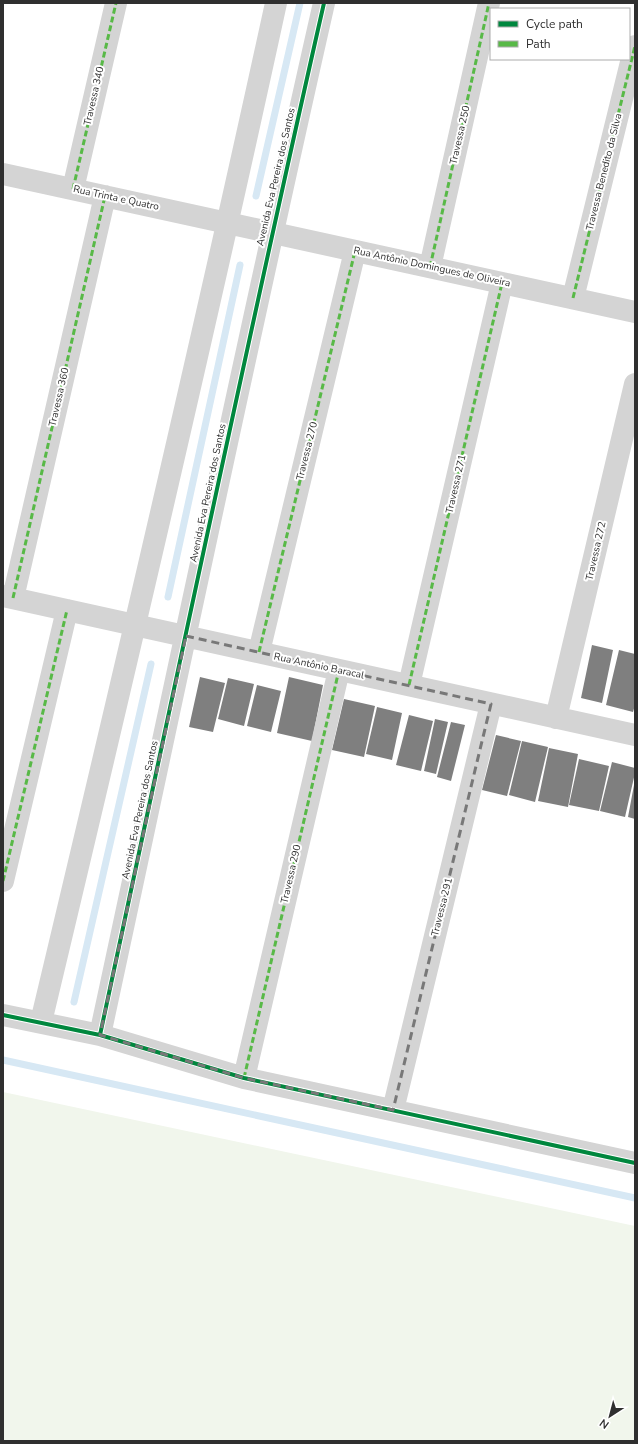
<svg xmlns="http://www.w3.org/2000/svg" width="638" height="1444" font-family="'Nunito Sans',sans-serif">
	<rect width="100%" height="100%" fill="#fff"/>
	<!-- green -->
	<path fill="#f1f6ec" d="M3,1092L635,1226V1441H3Z"/>
	<g fill="none" stroke-linecap="round" stroke-linejoin="round">
		<!-- stream -->
		<path stroke="#d7e8f4" stroke-width="7" d="M256,196L300,3
			M168,597L240,265
			M74,1002L151,664
			M3,1060L635,1198"/>
	</g>
	<!-- building -->
	<path fill="#7f7f7f" d="M592,645L613,650L602,703L581,698Z
		M619,650L635,654V705L633,712L606,705Z
		M200,677L225,683L213,732L189,727Z
		M289,677L323,685L312,741L277,733Z
		M228,678L254,684L244,726L218,719Z
		M257,685L281,691L271,732L247,726Z
		M344,699L375,706L364,757L332,750Z
		M377,707L402,713L392,760L366,754Z
		M409,715L433,721L421,771L396,765Z
		M435,719L448,722L436,774L424,771Z
		M451,722L465,725L451,781L437,777Z
		M496,735L521,741L507,796L482,790Z
		M522,741L548,747L535,802L509,795Z
		M549,748L578,754L568,807L538,801Z
		M579,759L609,766L599,811L569,805Z
		M612,762L635,768V773L625,817L600,811Z
		M634,785H635V819L628,817Z"/>
	<g fill="none" stroke-linecap="round" stroke-linejoin="round">
		<!-- minor -->
		<path stroke="#d4d4d4" stroke-width="22" d="M3,174L635,312
			M73,189L116,3
			M430,267L489,3
			M573,298L635,46
			M3,596L635,735
			M13,598L105,196
			M259,652L355,251
			M409,685L502,283
			M556,718L635,384
			M3,881L67,610
			M3,1015L100,1035L244,1078L635,1163
			M41,1022C122,683 202,344 276,3
			M100,1035C174,691 246,346 324,3
			M244,1078L339,670
			M393,1110L491,704"/>
		<!-- quiet -->
		<path stroke="#58b947" stroke-width="3" stroke-dasharray="6 3" stroke-linecap="butt" d="M73,189L116,3
			M430,267L489,3
			M573,298L635,46
			M13,598L105,196
			M259,652L355,251
			M409,685L502,283
			M3,881L67,610
			M244,1078L339,670"/>
		<!-- cycleway casing -->
		<g stroke="#fff" stroke-width="6">
			<path id="cycleway" d="M3,1015L100,1035L244,1078L635,1163
				M100,1035C174,691 246,346 324,3"/>
		</g>
		<!-- cycleway -->
		<use href="#cycleway" stroke="#00873e" stroke-width="4"/>
	</g>
	<!-- marked area -->
	<path fill="none" stroke="#787878" stroke-width="3" stroke-dasharray="8 5" stroke-linejoin="round" d="M186,636L491,704L393,1110L244,1078L100,1035Z"/>
	<g text-anchor="middle" dominant-baseline="central" stroke-width="4" stroke-linejoin="round" paint-order="stroke">
		<!-- street labels -->
		<g font-size="10" fill="#2f2f2f" stroke="#fff">
			<text transform="translate(94 96) rotate(-77)">Travessa 340</text>
			<text transform="translate(460 135) rotate(-77)">Travessa 250</text>
			<text transform="translate(604 172) rotate(-76)">Travessa Benedito da Silva</text>
			<text transform="translate(276 177) rotate(-77)">Avenida Eva Pereira dos Santos</text>
			<text transform="translate(116 198) rotate(12)">Rua Trinta e Quatro</text>
			<text transform="translate(432 267) rotate(12)">Rua Antônio Domingues de Oliveira</text>
			<text transform="translate(59 397) rotate(-77)">Travessa 360</text>
			<text transform="translate(307 451) rotate(-76)">Travessa 270</text>
			<text transform="translate(456 484) rotate(-77)">Travessa 271</text>
			<text transform="translate(208 493) rotate(-78)">Avenida Eva Pereira dos Santos</text>
			<text transform="translate(596 551) rotate(-77)">Travessa 272</text>
			<text transform="translate(319 666) rotate(12)">Rua Antônio Baracal</text>
			<text transform="translate(140 810) rotate(-78)">Avenida Eva Pereira dos Santos</text>
			<text transform="translate(291 874) rotate(-77)">Travessa 290</text>
			<text transform="translate(442 907) rotate(-76)">Travessa 291</text>
		</g>
	</g>
	<!-- border -->
	<rect width="638" height="1444" fill="none" stroke="#2f2f2f" stroke-width="8"/>
	<!-- legend -->
	<rect x="490" y="8" width="140" height="52" fill="#ffffff" stroke="#acacac"/>
	<rect x="498" y="21" width="20" height="6" fill="#00873e" stroke="#acacac"/>
	<text x="526" y="28" font-size="12" fill="#2f2f2f">Cycle path</text>
	<rect x="498" y="41" width="20" height="6" fill="#58b947" stroke="#acacac"/>
	<text x="526" y="48" font-size="12" fill="#2f2f2f">Path</text>
	<!-- north arrow -->
	<g transform="translate(610 1416) rotate(216)" stroke="#ffffff" stroke-width="3" paint-order="stroke">
	<path d="M0-3L7 15L0 10L-7 15Z" fill="#2f2f2f"/>
	<text y="-6" font-size="11" font-weight="bold" text-anchor="middle" fill="#2f2f2f">N</text>
	</g>
</svg>
